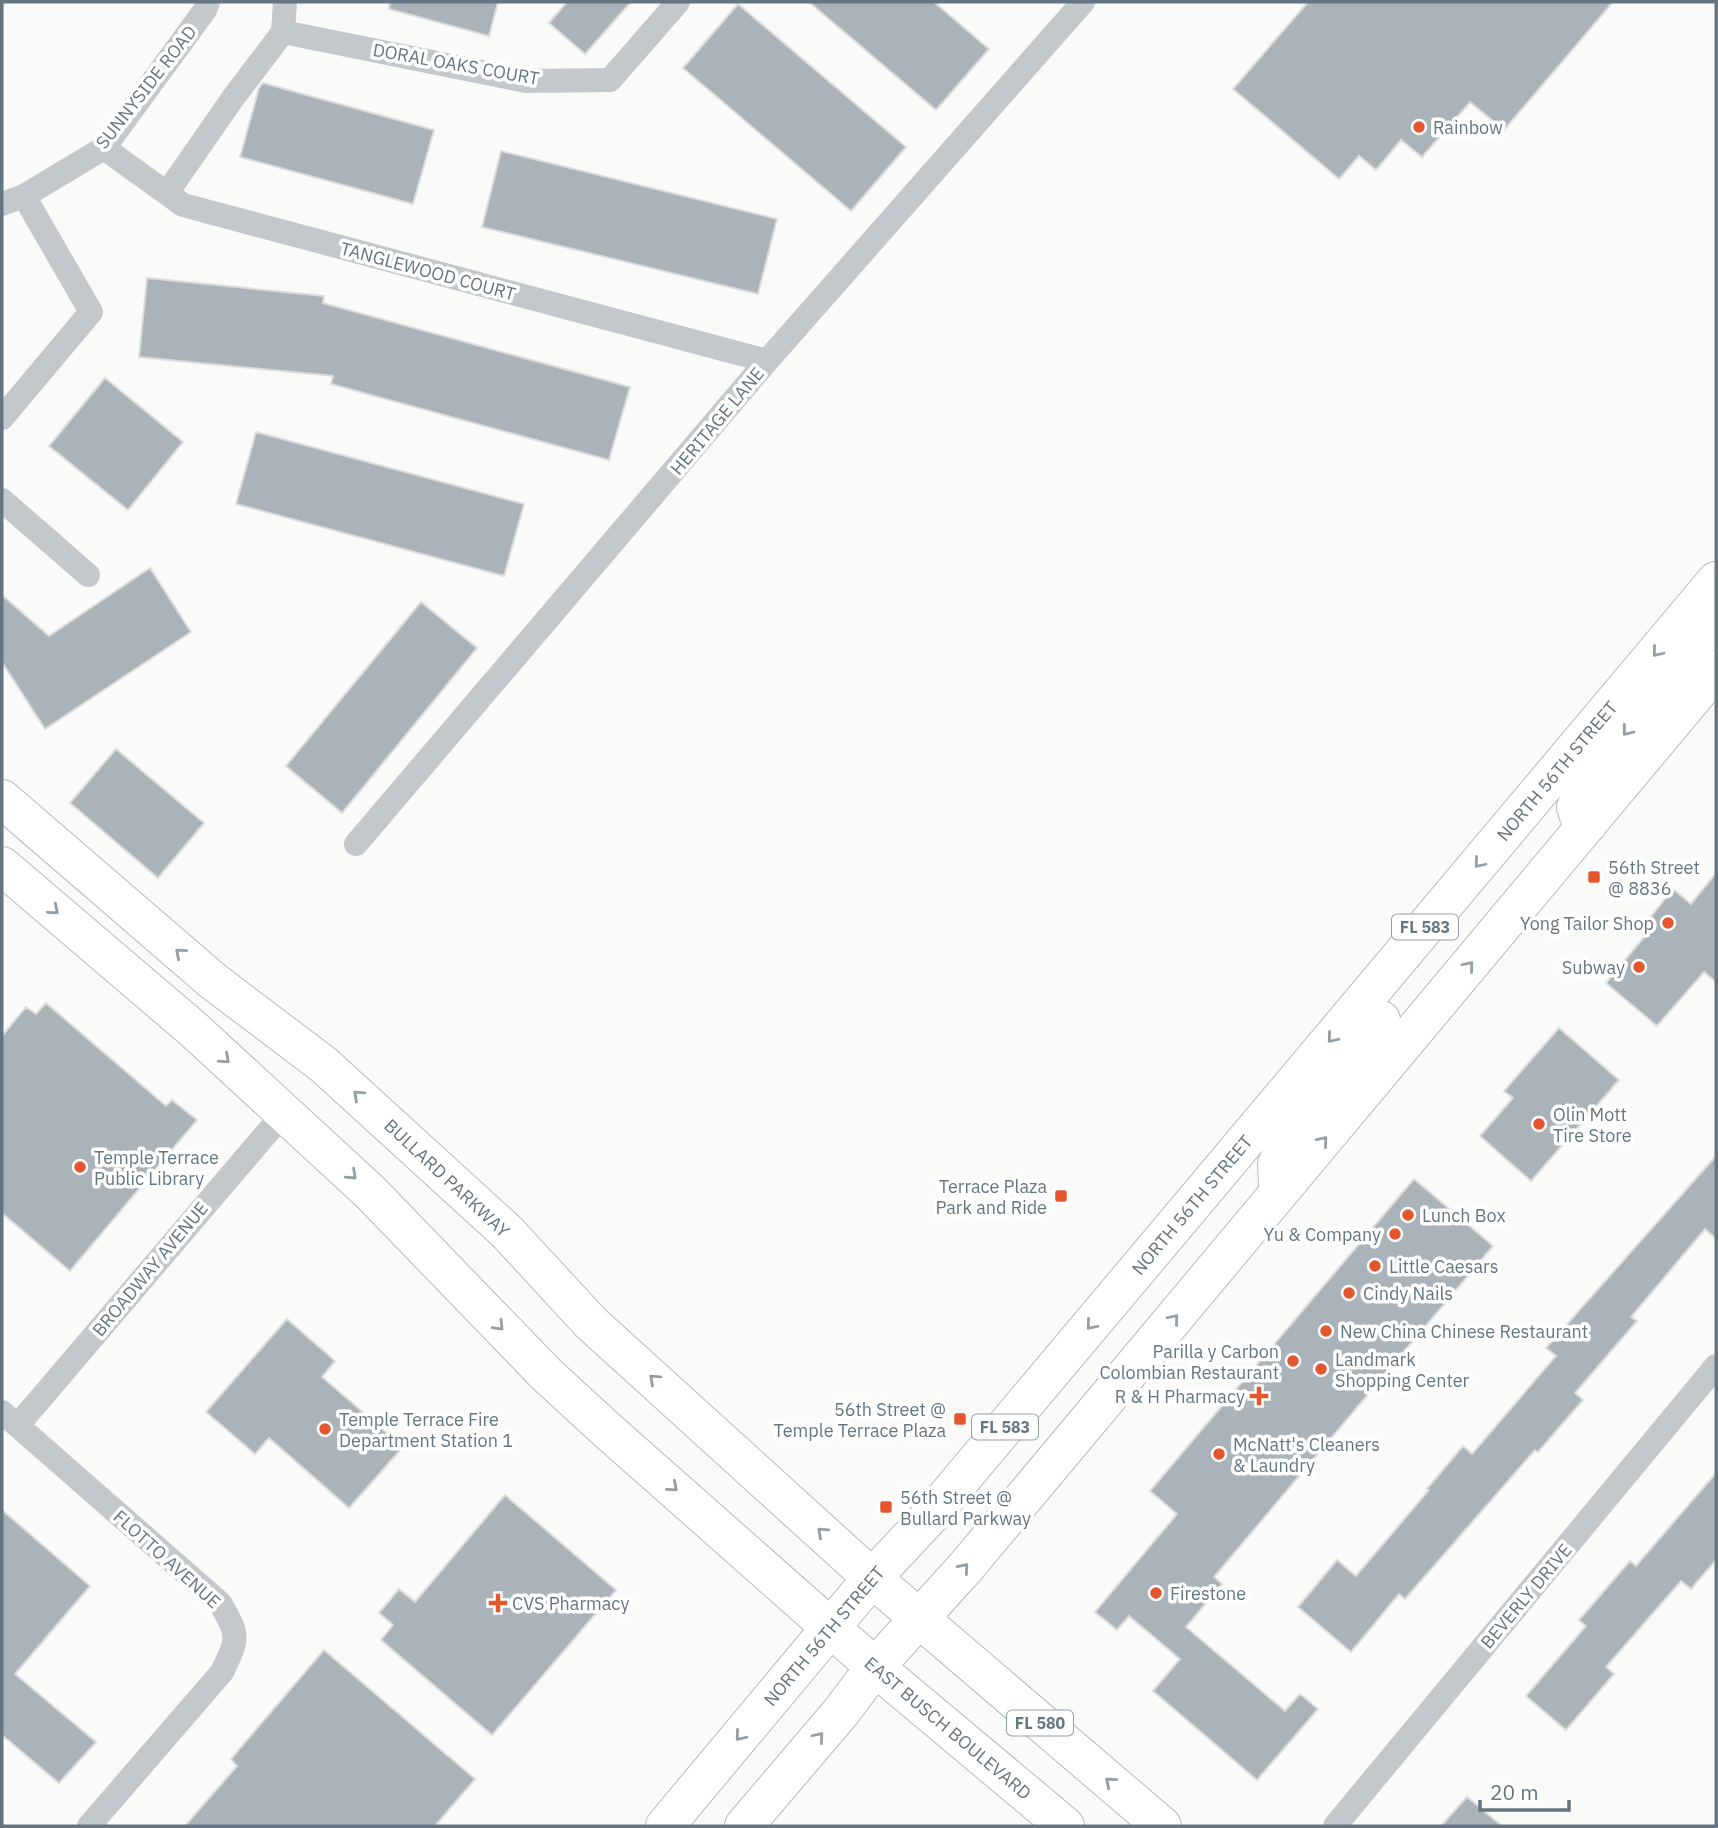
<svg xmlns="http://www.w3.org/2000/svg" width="1718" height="1828" font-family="'IBM Plex Sans',sans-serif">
	<rect width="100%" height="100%" fill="#fafaf8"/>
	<!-- building -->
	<path fill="#aab3b9" stroke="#dcdcda" stroke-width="2" d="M390,2H498L489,36L389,9Z
		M567,2H631L585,54L549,23Z
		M809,2H934L989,49L936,110Z
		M1308,2H1613L1504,130L1470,102L1422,157L1401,140L1376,170L1359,156L1339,179L1233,89Z
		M738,4L906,147L851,211L683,68Z
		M263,83L434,130L413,204L240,157L259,88Z
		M501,151L777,219L758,294L482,227Z
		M147,278L324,296L323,303L630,387L609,460L331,384L333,376L139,357Z
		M105,378L183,442L128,510L49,446Z
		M256,432L524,504L504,576L236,504Z
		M150,568L191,632L45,729L2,662V595L49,636Z
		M421,602L477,648L342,813L286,766Z
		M116,749L204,823L158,878L70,803Z
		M1716,873V982L1704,972L1657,1026L1606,983L1651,929L1645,924L1673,889L1691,904Z
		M46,1003L166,1106L172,1100L197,1120L70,1271L2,1213V1036L26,1007L36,1014Z
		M1559,1028L1619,1080L1531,1181L1480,1136L1513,1098L1504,1091Z
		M1716,1156V1239L1705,1229L1631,1317L1637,1321L1575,1393L1583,1400L1538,1452L1535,1450L1405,1599L1399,1594L1351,1652L1298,1607L1337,1560L1356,1576L1429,1490L1427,1489L1463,1446L1472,1454L1556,1356L1546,1348Z
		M1414,1179L1493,1246L1214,1577L1222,1584L1186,1627L1285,1711L1300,1694L1318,1709L1257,1780L1153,1691L1180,1659L1129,1616L1117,1630L1095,1612L1177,1514L1150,1491Z
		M287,1319L335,1361L322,1377L403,1447L349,1508L269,1438L255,1454L206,1412Z
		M1716,1473V1560L1691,1589L1681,1581L1606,1667L1614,1674L1566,1730L1526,1696L1586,1626L1579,1620L1630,1561L1636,1566Z
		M505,1495L616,1590L492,1735L381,1640L393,1625L379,1613L399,1589L415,1602Z
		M2,1510L90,1586L15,1674L96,1742L59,1783L2,1735Z
		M324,1650L475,1779L435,1826H185L237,1766L231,1759Z
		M1467,1797L1502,1826H1441Z"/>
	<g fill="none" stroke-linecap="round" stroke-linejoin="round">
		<!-- primary casing -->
		<g stroke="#b5babe" stroke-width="40">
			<path id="primary" d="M2,799L213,981L324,1065L507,1232L591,1323L872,1578L1162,1826
				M1588,824L1579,816L1576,807C1609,734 1682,687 1712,613
				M2,866L193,1029L370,1192L546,1374L607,1430L875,1667L1065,1826
				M1278,1184L1277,1164L1292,1135L1327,1086L1381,1020
				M665,1826L872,1578L932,1514L1716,581
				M744,1826L841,1712L875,1667L965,1568L1716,670"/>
		</g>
		<!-- street -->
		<path stroke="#c3c8cc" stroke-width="24" d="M283,32L526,81L610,80L678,2
			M104,148L183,205L767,361
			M167,193L233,98L283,32L285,2
			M2,204L24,196L104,148L205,10L208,2
			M2,418L91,312L24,196
			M2,500L88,575
			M356,844L767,361L1083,2
			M2,1412L220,1603C239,1636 239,1637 222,1672L89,1826
			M18,1425L284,1113
			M1335,1826L1716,1366"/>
		<!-- primary -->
		<use href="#primary" stroke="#fff" stroke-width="38"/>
	</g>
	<!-- one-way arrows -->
	<defs><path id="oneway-chevron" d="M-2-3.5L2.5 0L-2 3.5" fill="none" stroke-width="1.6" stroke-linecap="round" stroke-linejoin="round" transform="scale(1.75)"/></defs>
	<g stroke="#939fa8">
		<use href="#oneway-chevron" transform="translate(1657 652) rotate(130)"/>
		<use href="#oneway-chevron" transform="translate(1627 731) rotate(128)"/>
		<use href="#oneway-chevron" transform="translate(1479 863) rotate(130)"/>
		<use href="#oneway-chevron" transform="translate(54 910) rotate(41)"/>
		<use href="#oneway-chevron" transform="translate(180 953) rotate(-139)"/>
		<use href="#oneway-chevron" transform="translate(1469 966) rotate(-50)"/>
		<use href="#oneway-chevron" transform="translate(1332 1038) rotate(130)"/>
		<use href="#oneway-chevron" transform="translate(225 1059) rotate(42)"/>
		<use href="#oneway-chevron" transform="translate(358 1095) rotate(-138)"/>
		<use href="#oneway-chevron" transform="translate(1323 1141) rotate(-50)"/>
		<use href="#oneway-chevron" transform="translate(352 1175) rotate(43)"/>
		<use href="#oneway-chevron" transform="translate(1174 1319) rotate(-50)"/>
		<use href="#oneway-chevron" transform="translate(1091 1325) rotate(130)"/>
		<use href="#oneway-chevron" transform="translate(499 1326) rotate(46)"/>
		<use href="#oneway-chevron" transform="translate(654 1379) rotate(-138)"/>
		<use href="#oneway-chevron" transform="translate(673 1487) rotate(41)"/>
		<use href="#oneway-chevron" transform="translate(822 1532) rotate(-138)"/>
		<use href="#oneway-chevron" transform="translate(964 1568) rotate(-49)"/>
		<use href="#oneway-chevron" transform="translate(740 1736) rotate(130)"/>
		<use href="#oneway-chevron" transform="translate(819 1737) rotate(-50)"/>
		<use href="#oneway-chevron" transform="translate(1110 1782) rotate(-140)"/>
	</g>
	<!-- markers -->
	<g fill="#e4572e" stroke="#fff" stroke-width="2.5">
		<circle cx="1419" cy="127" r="7"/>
		<rect x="1587" y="870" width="14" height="14" rx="3.5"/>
		<circle cx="1668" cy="923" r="7"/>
		<circle cx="1639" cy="967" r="7"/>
		<circle cx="1539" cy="1124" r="7"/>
		<circle cx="80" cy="1167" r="7"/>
		<rect x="1054" y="1189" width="14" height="14" rx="3.5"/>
		<circle cx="1408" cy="1215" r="7"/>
		<circle cx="1395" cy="1234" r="7"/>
		<circle cx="1375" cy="1266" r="7"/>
		<circle cx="1349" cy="1293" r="7"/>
		<circle cx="1326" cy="1331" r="7"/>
		<circle cx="1293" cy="1361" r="7"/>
		<circle cx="1321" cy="1369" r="7"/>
		<path d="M1255.5 1385.5h7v7h7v7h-7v7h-7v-7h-7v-7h7z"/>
		<rect x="953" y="1412" width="14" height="14" rx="3.5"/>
		<circle cx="325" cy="1429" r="7"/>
		<circle cx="1219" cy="1454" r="7"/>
		<rect x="879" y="1500" width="14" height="14" rx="3.5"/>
		<circle cx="1156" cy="1593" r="7"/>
		<path d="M494.5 1592.5h7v7h7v7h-7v7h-7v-7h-7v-7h7z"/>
	</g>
	<g text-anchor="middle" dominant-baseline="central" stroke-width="7" stroke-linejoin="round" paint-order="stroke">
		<!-- shield labels -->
		<g fill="#fff" stroke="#939fa8" stroke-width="2">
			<rect x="1392" y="914.5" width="66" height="25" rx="5"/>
			<rect x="972" y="1414.5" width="66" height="25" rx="5"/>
			<rect x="1007" y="1710.5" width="66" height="25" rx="5"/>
		</g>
		<g font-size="16" font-weight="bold" fill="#657683">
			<text x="1425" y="927">FL 583</text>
			<text x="1005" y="1427">FL 583</text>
			<text x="1040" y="1723">FL 580</text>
		</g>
		<!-- street labels -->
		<g font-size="18" fill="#657683" stroke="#fff">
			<text transform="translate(456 64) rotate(10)">DORAL OAKS COURT</text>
			<text transform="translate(146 87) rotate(-52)">SUNNYSIDE ROAD</text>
			<text transform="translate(428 271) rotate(15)">TANGLEWOOD COURT</text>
			<text transform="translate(717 421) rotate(-50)">HERITAGE LANE</text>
			<text transform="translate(1557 771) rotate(-50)">NORTH 56TH STREET</text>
			<text transform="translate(447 1178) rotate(43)">BULLARD PARKWAY</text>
			<text transform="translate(1192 1205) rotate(-50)">NORTH 56TH STREET</text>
			<text transform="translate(150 1269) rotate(-50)">BROADWAY AVENUE</text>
			<text transform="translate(167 1559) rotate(42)">FLOTTO AVENUE</text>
			<text transform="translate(1526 1596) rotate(-50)">BEVERLY DRIVE</text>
			<text transform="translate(824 1636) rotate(-50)">NORTH 56TH STREET</text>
			<text transform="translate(948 1728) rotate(40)">EAST BUSCH BOULEVARD</text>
		</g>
		<!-- poi labels -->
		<g font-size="18" fill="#657683" stroke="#fff" text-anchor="start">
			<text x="1433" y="127">Rainbow</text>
			<text x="1608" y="867">56th Street<tspan x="1608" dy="21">@ 8836</tspan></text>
			<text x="1654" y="923" text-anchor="end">Yong Tailor Shop</text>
			<text x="1625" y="967" text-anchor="end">Subway</text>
			<text x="1553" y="1114">Olin Mott<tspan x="1553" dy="21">Tire Store</tspan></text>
			<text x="94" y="1157">Temple Terrace<tspan x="94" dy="21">Public Library</tspan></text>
			<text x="1047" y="1186" text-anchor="end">Terrace Plaza<tspan x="1047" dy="21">Park and Ride</tspan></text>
			<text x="1422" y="1215">Lunch Box</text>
			<text x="1381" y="1234" text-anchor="end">Yu &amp; Company</text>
			<text x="1389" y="1266">Little Caesars</text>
			<text x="1363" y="1293">Cindy Nails</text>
			<text x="1340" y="1331">New China Chinese Restaurant</text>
			<text x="1279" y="1351" text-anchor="end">Parilla y Carbon<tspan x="1279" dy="21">Colombian Restaurant</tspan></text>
			<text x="1335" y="1359">Landmark<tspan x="1335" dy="21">Shopping Center</tspan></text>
			<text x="1245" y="1396" text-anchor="end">R &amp; H Pharmacy</text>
			<text x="946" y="1409" text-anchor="end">56th Street @<tspan x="946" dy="21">Temple Terrace Plaza</tspan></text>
			<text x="339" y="1419">Temple Terrace Fire<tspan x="339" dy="21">Department Station 1</tspan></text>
			<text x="1233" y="1444">McNatt's Cleaners<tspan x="1233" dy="21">&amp; Laundry</tspan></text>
			<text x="900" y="1497">56th Street @<tspan x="900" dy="21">Bullard Parkway</tspan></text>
			<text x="1170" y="1593">Firestone</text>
			<text x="512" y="1603">CVS Pharmacy</text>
		</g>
	</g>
	<!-- border -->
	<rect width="1718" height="1828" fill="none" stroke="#657683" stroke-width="7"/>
	<!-- scale -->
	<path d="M1480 1800v10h89v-10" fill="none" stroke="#657683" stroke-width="3.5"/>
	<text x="1490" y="1800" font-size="21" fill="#657683" stroke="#ffffff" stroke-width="5" paint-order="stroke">20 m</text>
</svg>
